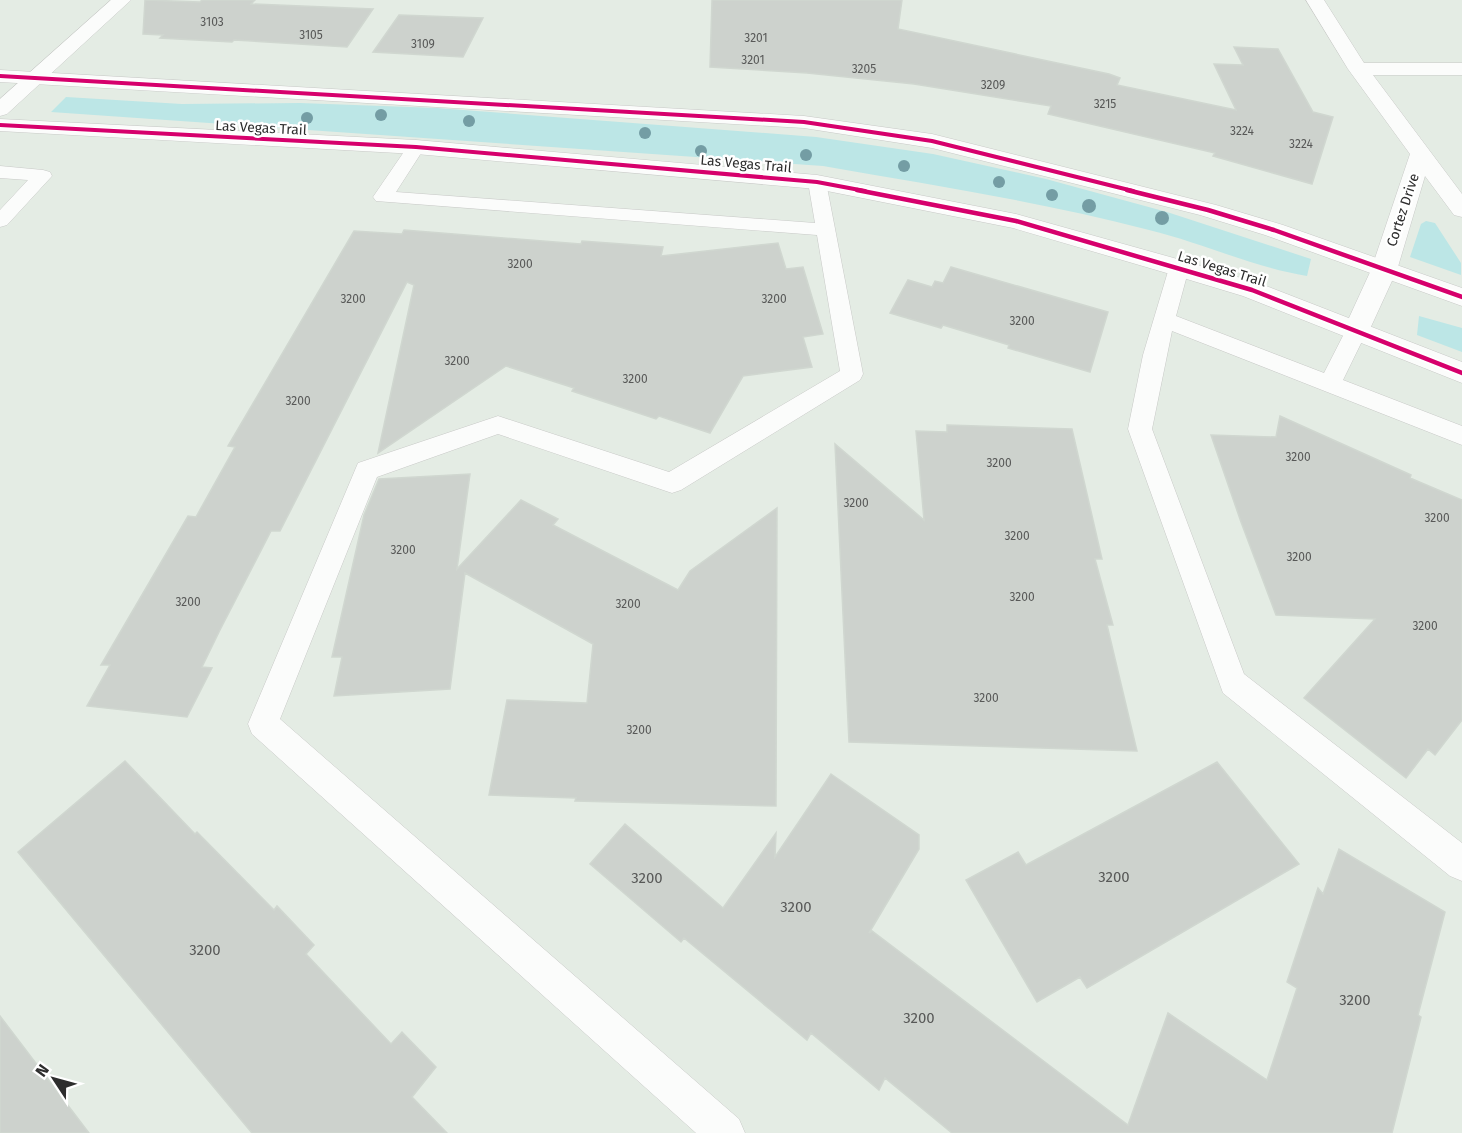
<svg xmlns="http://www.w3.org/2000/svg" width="1462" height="1133" font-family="'Fira Sans',sans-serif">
	<rect width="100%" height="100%" fill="#e4ece4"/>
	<!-- green -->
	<path fill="#bce6e6" d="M66,97L182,104L300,103L437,108L816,137L933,154L1046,179L1167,212L1311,259L1307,276C1252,267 1203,243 1149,230C1042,202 932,185 823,166L51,112Z
		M1426,221L1435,223L1461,263V275L1410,257L1421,224Z
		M1419,316L1462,328V352L1417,335Z"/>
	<!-- building -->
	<path fill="#cdd2cd" stroke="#d0d7d0" stroke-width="1.5" d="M145,0L200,2L202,0H255L251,4L373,9L347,47L234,40L232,42L160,38L163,35L143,34Z
		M712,0H902L898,29L1109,74L1120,78L1117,85L1236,110L1214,64L1243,65L1234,47L1278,49L1313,112L1333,117L1312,184L1213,156L1215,153L1048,114L1051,106L914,84L807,73L710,67Z
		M399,15L483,18L463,57L373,52Z
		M404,230L581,244L582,241L663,247L661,256L778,243L786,269L803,267L823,334L803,337L812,367L743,376L710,433L659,416L656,419L572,391L574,388L506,366L378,453L414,285L407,282L280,531H271L220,630L202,667L212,668L187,717L87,706L110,665H101L188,516L196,517L235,447L228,446L354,231L402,234Z
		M951,267L1108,312L1090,372L1008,348L1009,345L943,325L941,328L890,313L908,280L932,287L935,281L943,283Z
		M1280,416L1411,475L1410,478L1462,500V720L1435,755L1428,749L1406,778L1304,698L1375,619L1276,615L1241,522L1211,435L1276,437Z
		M947,425L1072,429L1102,559H1095L1113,625H1107L1137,751L849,742L835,444L924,520L916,431L947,432Z
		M470,474L457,569L521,500L558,519L553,525L678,590L690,571L777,508L776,806L575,801L576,798L489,795L507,700L587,703L593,644L465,573L450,689L334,696L342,657H332L364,515L379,479Z
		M125,761L195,834L197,832L274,910L277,906L314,945L306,954L391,1044L402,1032L436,1067L412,1097L447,1133H252L18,852Z
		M1217,762L1299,864L1087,988L1080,977L1037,1002L966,880L1018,852L1026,865Z
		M831,774L919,835V849L869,933L872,931L1128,1125L1168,1013L1267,1080L1297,988L1287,982L1318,888L1323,894L1339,849L1445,912L1418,1015L1421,1017L1392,1133H952L885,1078L879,1090L811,1033L807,1040L684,938L681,942L590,864L625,824L723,908L776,833L775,857Z
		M0,1016L89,1133H0Z"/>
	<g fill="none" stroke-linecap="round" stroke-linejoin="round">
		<!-- lane casing -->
		<g stroke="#c8c9c7" stroke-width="1">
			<path id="lane" d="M416,142L422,143L425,147L396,192L815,223L808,182L810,178H824L826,182L863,374L860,380L681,490L672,493L498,434L377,477L280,719L739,1119L745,1133H696L252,734L248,724L358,463L498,416L669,472L840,371L817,235L376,201L373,197L410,143Z
				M0,166L43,170L50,172L52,176L7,225L0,227V210L28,180L0,178Z
				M1179,261L1186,263L1189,268L1176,316L1324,373L1348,326L1356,323L1364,326L1367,331L1343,380L1462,426V445L1172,331L1152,429L1244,674L1462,843V881L1450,876L1223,693L1128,429L1143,355L1169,268L1172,263Z"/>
		</g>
		<!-- street casing -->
		<g stroke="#c8c9c7" stroke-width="1">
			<path id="street" d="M111,0H131L7,114L0,116V99Z
				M1306,0H1324L1364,63H1462V75H1373L1462,194V217L1454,215L1425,176L1397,270L1369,331L1366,338L1356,340L1346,338L1343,331L1371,270L1410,154L1348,69Z"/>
		</g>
		<!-- secondary casing -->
		<g stroke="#c8c9c7" stroke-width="1">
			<path id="secondary" d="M0,70L804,116L932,134L1216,205L1283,225L1462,288V306L1265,235L1200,215L932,148L804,128L0,82Z
				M0,119L416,140L817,175L1016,214L1188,262L1261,284L1462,362V383L1243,296L1170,274L1013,228L817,189L416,154L0,131Z"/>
		</g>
		<!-- lane -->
		<use href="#lane" fill="#fbfcfb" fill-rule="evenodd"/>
		<!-- street -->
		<use href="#street" fill="#fbfcfb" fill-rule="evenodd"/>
		<!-- secondary -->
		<use href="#secondary" fill="#fbfcfb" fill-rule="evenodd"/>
		<!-- cycleway-far1 casing -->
		<g stroke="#fff" stroke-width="6">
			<path id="cycleway-far1" d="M0,76L804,122L932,141L1133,191
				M0,125L416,147L817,182L865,191"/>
		</g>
		<!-- cycleway casing -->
		<g stroke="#fff" stroke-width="8">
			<path id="cycleway" d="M857,190L1016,221L1252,290L1462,373
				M1127,190L1208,210L1274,230L1462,297"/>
		</g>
		<!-- cycleway-far1 -->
		<use href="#cycleway-far1" stroke="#d6006c" stroke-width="4"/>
		<!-- cycleway -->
		<use href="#cycleway" stroke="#d6006c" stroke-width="4.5"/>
	</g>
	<!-- trees -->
	<g fill="#749da4">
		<circle cx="381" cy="115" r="6"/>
		<circle cx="307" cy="118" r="6"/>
		<circle cx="469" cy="121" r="6"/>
		<circle cx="645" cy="133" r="6"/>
		<circle cx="701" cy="151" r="6"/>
		<circle cx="806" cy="155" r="6"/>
		<circle cx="904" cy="166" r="6"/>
		<circle cx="999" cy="182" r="6"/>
		<circle cx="1052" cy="195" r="6"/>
		<circle cx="1089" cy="206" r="7"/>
		<circle cx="1162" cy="218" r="7"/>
	</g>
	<g text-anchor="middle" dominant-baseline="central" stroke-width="5" stroke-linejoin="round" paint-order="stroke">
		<!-- number labels -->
		<g font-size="12" fill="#585958">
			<text x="212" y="22">3103</text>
			<text x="311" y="35">3105</text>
			<text x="756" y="38">3201</text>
			<text x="423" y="44">3109</text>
			<text x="753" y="60">3201</text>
			<text x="864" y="69">3205</text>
			<text x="993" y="85">3209</text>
			<text x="1105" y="104">3215</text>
			<text x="1242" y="131">3224</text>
			<text x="1301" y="144">3224</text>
			<text x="520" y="264">3200</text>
			<text x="353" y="299">3200</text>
			<text x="774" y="299">3200</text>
			<text x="1022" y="321">3200</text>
			<text x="457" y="361">3200</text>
			<text x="635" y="379">3200</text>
			<text x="298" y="401">3200</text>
			<text x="1298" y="457">3200</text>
			<text x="999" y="463">3200</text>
			<text x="856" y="503">3200</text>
			<text x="1437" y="518">3200</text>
			<text x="1017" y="536">3200</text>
			<text x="403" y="550">3200</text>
			<text x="1299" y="557">3200</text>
			<text x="1022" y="597">3200</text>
			<text x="188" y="602">3200</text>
			<text x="628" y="604">3200</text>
			<text x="1425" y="626">3200</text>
			<text x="986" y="698">3200</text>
			<text x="639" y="730">3200</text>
		</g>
		<!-- far-street labels -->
		<g font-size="14" fill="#2d2d2d" stroke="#fff">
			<text transform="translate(261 128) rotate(3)">Las Vegas Trail</text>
			<text transform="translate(746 164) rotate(5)">Las Vegas Trail</text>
			<text transform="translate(1403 210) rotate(-72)">Cortez Drive</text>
			<text transform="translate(1222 269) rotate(17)">Las Vegas Trail</text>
		</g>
		<!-- near-number labels -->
		<g font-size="15" fill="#585958">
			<text x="1114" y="877">3200</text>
			<text x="647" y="878">3200</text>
			<text x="796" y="907">3200</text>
			<text x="205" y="950">3200</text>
			<text x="1355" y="1000">3200</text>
			<text x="919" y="1018">3200</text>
		</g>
	</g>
	<!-- north arrow -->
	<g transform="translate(54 1079) rotate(306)" stroke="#ffffff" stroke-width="4.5" paint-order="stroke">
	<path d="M0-4.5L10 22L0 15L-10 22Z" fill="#2d2d2d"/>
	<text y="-9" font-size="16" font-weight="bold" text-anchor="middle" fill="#2d2d2d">N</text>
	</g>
</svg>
